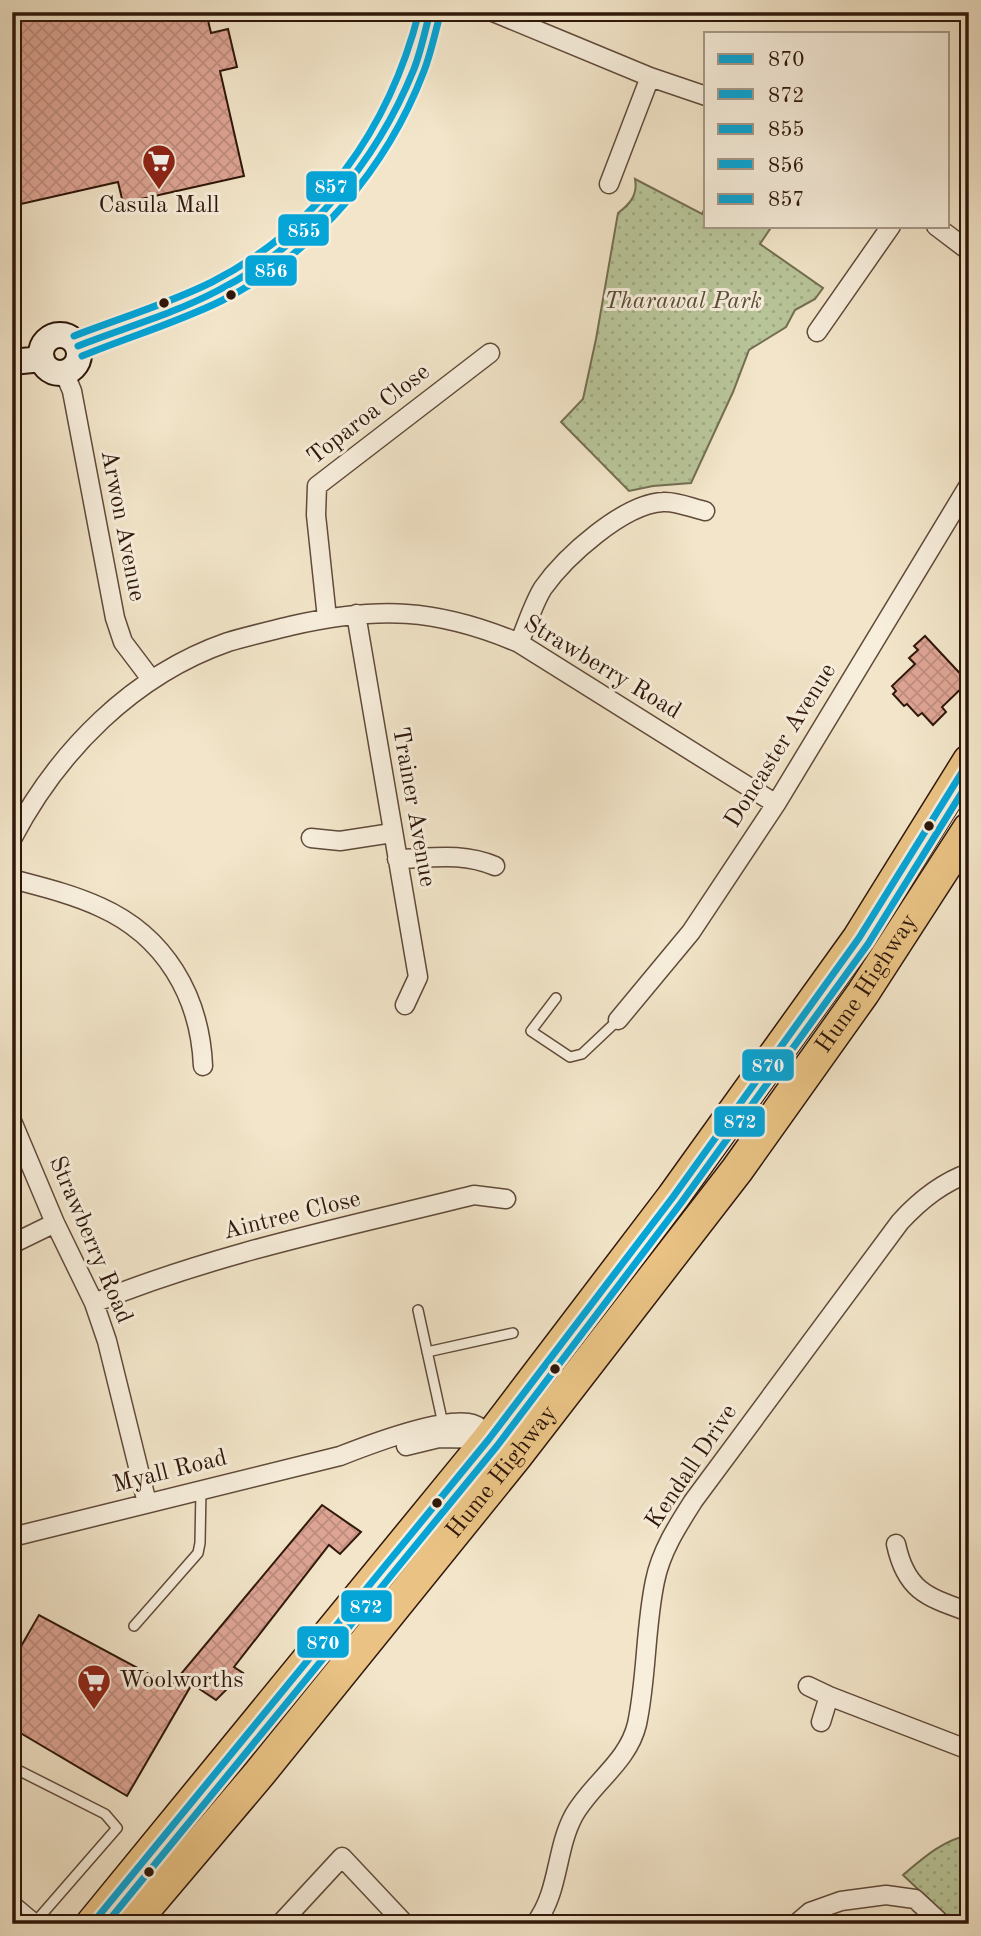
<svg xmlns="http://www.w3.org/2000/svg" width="981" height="1936" font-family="'Old Standard TT',serif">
	<defs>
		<pattern id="grass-dots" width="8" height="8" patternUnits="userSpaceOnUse" patternTransform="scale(1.75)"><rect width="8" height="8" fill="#b8c599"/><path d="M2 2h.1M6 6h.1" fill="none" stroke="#9ea882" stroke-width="1.8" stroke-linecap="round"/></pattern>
		<pattern id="building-cross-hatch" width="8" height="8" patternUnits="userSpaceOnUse" patternTransform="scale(1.75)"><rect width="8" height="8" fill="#dea595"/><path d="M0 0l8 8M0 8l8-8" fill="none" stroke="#bf8d7f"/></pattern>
	</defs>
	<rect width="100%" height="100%" fill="#f2e5c9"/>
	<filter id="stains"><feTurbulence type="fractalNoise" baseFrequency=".00286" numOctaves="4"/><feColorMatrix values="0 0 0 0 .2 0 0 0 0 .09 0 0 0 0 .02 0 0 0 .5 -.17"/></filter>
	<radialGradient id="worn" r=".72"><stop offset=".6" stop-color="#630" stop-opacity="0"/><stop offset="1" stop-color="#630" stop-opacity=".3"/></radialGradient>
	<!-- grass -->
	<path fill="url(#grass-dots)" stroke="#746e52" stroke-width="2" d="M635,179L702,214L706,206V226H772L760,244L823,288L815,299L795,310L786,327L749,350L733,392L691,483L653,486L629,491L561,422L583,399L596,339L618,213C630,204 638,195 635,179Z
		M969,1835V1924H955L903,1875C923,1858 943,1840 969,1835Z"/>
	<!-- building -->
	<path fill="url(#building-cross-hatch)" stroke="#2f170a" stroke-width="2" d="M12,12H206L211,33L228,29L237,67L220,71L244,176L123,203L118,182L12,206Z
		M925,636L968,682L942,707L946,712L933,725L922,713L918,716L907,704L904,706L893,694L896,691L892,686L915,664L909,658L918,650L914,646Z
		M322,1505L361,1532L340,1554L329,1545L234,1667L243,1673L216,1700L192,1684L127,1796L12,1728V1662L39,1615L171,1686Z"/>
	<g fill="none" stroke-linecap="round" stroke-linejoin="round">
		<!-- lane casing -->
		<g stroke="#604a3a" stroke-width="12">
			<path id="lane" d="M556,998L531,1031L570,1057L582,1054L618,1020
				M418,1310L443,1424
				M427,1352L513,1333
				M134,1626L198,1553L200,1543L201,1490
				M12,1767L105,1814L117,1828L37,1920L12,1899"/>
		</g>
		<!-- street casing -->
		<g stroke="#604a3a" stroke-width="21">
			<path id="street" d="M493,12L650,77L706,96
				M609,184L650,77
				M936,226L969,251
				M817,332L891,226
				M64,372L72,391L115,618L123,642L151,679
				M356,614L418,977L405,1005
				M327,618L316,515L317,486L490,353
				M519,643C527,625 533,604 543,588C565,557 623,504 663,502C676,501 692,508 705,511
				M311,838L340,841L392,833
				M12,839C58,751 133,675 228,642C248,636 270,631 290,626C378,606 436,608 519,643L776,804
				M397,859C432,858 462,852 495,866
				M12,879C42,887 72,894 100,907C165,936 200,996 203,1066
				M618,1020L691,932L776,804L969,485
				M12,1121L55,1223L94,1303L107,1341L147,1503
				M12,1244L55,1223
				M94,1303C216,1253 346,1227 474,1195L506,1199
				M406,1446L439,1438L489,1439
				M12,1537L340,1456C368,1445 446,1415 473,1424C483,1427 485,1436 493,1442
				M896,1544C906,1591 927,1597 969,1612
				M808,1686L829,1696L969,1750
				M821,1722L829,1696
				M280,1924L342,1857L405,1924
				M535,1924C560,1891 555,1850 574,1815C593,1782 628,1762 637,1724C647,1677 645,1628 655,1581C661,1551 678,1525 694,1500L900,1222C920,1200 941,1183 969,1173
				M796,1924L810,1912L841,1901L886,1895L915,1899L942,1924"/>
		</g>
		<!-- secondary casing -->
		<g stroke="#2f170a" stroke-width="28">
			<path id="secondary" d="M41 354a19 19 0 1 1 38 0a19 19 0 1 1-38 0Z
				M78,346C124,327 172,313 217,291C307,247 378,162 414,69C421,51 425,31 430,12
				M12,362L42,359"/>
		</g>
		<!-- highway casing -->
		<g stroke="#2f170a" stroke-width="35">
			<g id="highway">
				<path d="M92,1924L489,1439L673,1197L859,938L969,761"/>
				<path id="s1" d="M132,1924L259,1774L516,1456L737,1170L863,993L969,829"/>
			</g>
		</g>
		<!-- lane -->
		<use href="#lane" stroke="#f7eedc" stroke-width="9"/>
		<!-- street -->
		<use href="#street" stroke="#f7eedc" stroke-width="18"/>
		<!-- secondary -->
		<use href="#secondary" stroke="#f7eedc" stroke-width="24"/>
		<!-- highway -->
		<use href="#highway" stroke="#e9c284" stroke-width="32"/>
		<!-- bus-1 casing -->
		<g stroke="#f7eedc" stroke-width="12">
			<path id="bus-1" d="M92,1924L489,1439L673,1197L859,938L969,761"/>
		</g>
		<!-- bus-2 casing -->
		<g stroke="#f7eedc" stroke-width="12">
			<path id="bus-2" d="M106,1924L497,1446L681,1203L868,944L969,781"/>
		</g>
		<!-- bus-3 casing -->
		<g stroke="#f7eedc" stroke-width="12">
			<path id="bus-3" d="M78,346C124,328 173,314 217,291C308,245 376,163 414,69C421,51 425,31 430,12"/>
		</g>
		<!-- bus-4 casing -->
		<g stroke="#f7eedc" stroke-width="12">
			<path id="bus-4" d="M82,356C128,337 176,323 221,301C315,254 387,168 424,71C431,53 435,33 440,15"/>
		</g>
		<!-- bus-5 casing -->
		<g stroke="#f7eedc" stroke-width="12">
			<path id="bus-5" d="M74,336C120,318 168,304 212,282C321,226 389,129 419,12"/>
		</g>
		<!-- bus-1 -->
		<use href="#bus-1" stroke="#05a5d8" stroke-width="7"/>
		<!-- bus-2 -->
		<use href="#bus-2" stroke="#05a5d8" stroke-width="7"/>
		<!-- bus-3 -->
		<use href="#bus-3" stroke="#05a5d8" stroke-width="7"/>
		<!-- bus-4 -->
		<use href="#bus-4" stroke="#05a5d8" stroke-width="7"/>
		<!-- bus-5 -->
		<use href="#bus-5" stroke="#05a5d8" stroke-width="7"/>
	</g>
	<!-- icons -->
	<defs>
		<g id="supermarket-pin" transform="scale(1.75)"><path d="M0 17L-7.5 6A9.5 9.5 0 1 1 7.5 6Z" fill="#8f2418" stroke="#f7eedc"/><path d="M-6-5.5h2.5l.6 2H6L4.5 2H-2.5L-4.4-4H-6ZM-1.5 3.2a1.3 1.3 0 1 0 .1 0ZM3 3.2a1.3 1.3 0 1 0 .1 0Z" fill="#fff"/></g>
	</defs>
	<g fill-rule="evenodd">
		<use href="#supermarket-pin" x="159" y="161"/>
		<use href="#supermarket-pin" x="94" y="1681"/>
	</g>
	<!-- markers -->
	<g fill="#2f170a" stroke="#f7eedc" stroke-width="2.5">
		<circle cx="231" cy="295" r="6"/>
		<circle cx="164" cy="303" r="6"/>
		<circle cx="929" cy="826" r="6"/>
		<circle cx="555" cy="1369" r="6"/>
		<circle cx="437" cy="1503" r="6"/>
		<circle cx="149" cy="1872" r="6"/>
	</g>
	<g text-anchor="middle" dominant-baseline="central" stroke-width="6" stroke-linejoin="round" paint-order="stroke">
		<!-- poi labels -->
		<g font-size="24" fill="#2f170a" stroke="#f7eedc">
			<text x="159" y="206">Casula Mall</text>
			<text x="119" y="1681" text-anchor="start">Woolworths</text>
		</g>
		<!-- park labels -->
		<g font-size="24" font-style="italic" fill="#584b35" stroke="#f7eedc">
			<text x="683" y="302">Tharawal Park</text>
		</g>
		<!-- street labels -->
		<g font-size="24" fill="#2f170a" stroke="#f7eedc">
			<text transform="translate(369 415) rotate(-38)">Toparoa Close</text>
			<text transform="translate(122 526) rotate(79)">Arwon Avenue</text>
			<text transform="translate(602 668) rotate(31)">Strawberry Road</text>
			<text transform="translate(781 746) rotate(-58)">Doncaster Avenue</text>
			<text transform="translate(413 807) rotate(80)">Trainer Avenue</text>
			<text stroke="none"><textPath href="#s1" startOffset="1194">Hume Highway</textPath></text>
			<text transform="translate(292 1216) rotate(-14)">Aintree Close</text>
			<text transform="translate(90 1240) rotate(67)">Strawberry Road</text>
			<text transform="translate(692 1467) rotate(-56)">Kendall Drive</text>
			<text stroke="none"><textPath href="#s1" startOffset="584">Hume Highway</textPath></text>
			<text transform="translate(170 1472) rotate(-14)">Myall Road</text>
		</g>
	</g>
	<g stroke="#f7eedc" stroke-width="2.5">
		<rect x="305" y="170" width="53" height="33" rx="7" fill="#05a5d8"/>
		<rect x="277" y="213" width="53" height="34" rx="7" fill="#05a5d8"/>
		<rect x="244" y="254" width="54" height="33" rx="7" fill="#05a5d8"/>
		<rect x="741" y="1048" width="54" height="34" rx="7" fill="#05a5d8"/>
		<rect x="713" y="1105" width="53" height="33" rx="7" fill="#05a5d8"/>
		<rect x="340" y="1589" width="53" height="34" rx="7" fill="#05a5d8"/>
		<rect x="296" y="1625" width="54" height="34" rx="7" fill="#05a5d8"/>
	</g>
	<g font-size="19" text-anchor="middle" font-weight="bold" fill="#fff">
		<text x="331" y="193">857</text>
		<text x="304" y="237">855</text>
		<text x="271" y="277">856</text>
		<text x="768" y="1072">870</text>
		<text x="740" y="1128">872</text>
		<text x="366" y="1613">872</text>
		<text x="323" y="1649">870</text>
	</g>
	<!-- margin -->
	<rect width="981" height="1936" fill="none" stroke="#f2e5c9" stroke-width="42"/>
	<rect x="14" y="14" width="953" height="1908" fill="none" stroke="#2f170a" stroke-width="3.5"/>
	<rect x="21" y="21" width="939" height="1894" fill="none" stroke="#2f170a" stroke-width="2"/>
	<!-- legend -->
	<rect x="704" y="32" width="245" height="196" fill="#f7eedc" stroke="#a79888" stroke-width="2"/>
	<rect x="718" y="54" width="35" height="10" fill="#05a5d8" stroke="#a79888" stroke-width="2"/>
	<text x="768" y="66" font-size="21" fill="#2f170a">870</text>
	<rect x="718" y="89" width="35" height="10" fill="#05a5d8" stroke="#a79888" stroke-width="2"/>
	<text x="768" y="102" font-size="21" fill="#2f170a">872</text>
	<rect x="718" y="124" width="35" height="10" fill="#05a5d8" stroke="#a79888" stroke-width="2"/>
	<text x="768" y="136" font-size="21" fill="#2f170a">855</text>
	<rect x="718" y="159" width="35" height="10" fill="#05a5d8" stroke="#a79888" stroke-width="2"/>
	<text x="768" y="172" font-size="21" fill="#2f170a">856</text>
	<rect x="718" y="194" width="35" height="10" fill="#05a5d8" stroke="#a79888" stroke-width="2"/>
	<text x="768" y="206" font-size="21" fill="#2f170a">857</text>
	<rect width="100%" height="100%" filter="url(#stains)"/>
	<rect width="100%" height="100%" fill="url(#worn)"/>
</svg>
